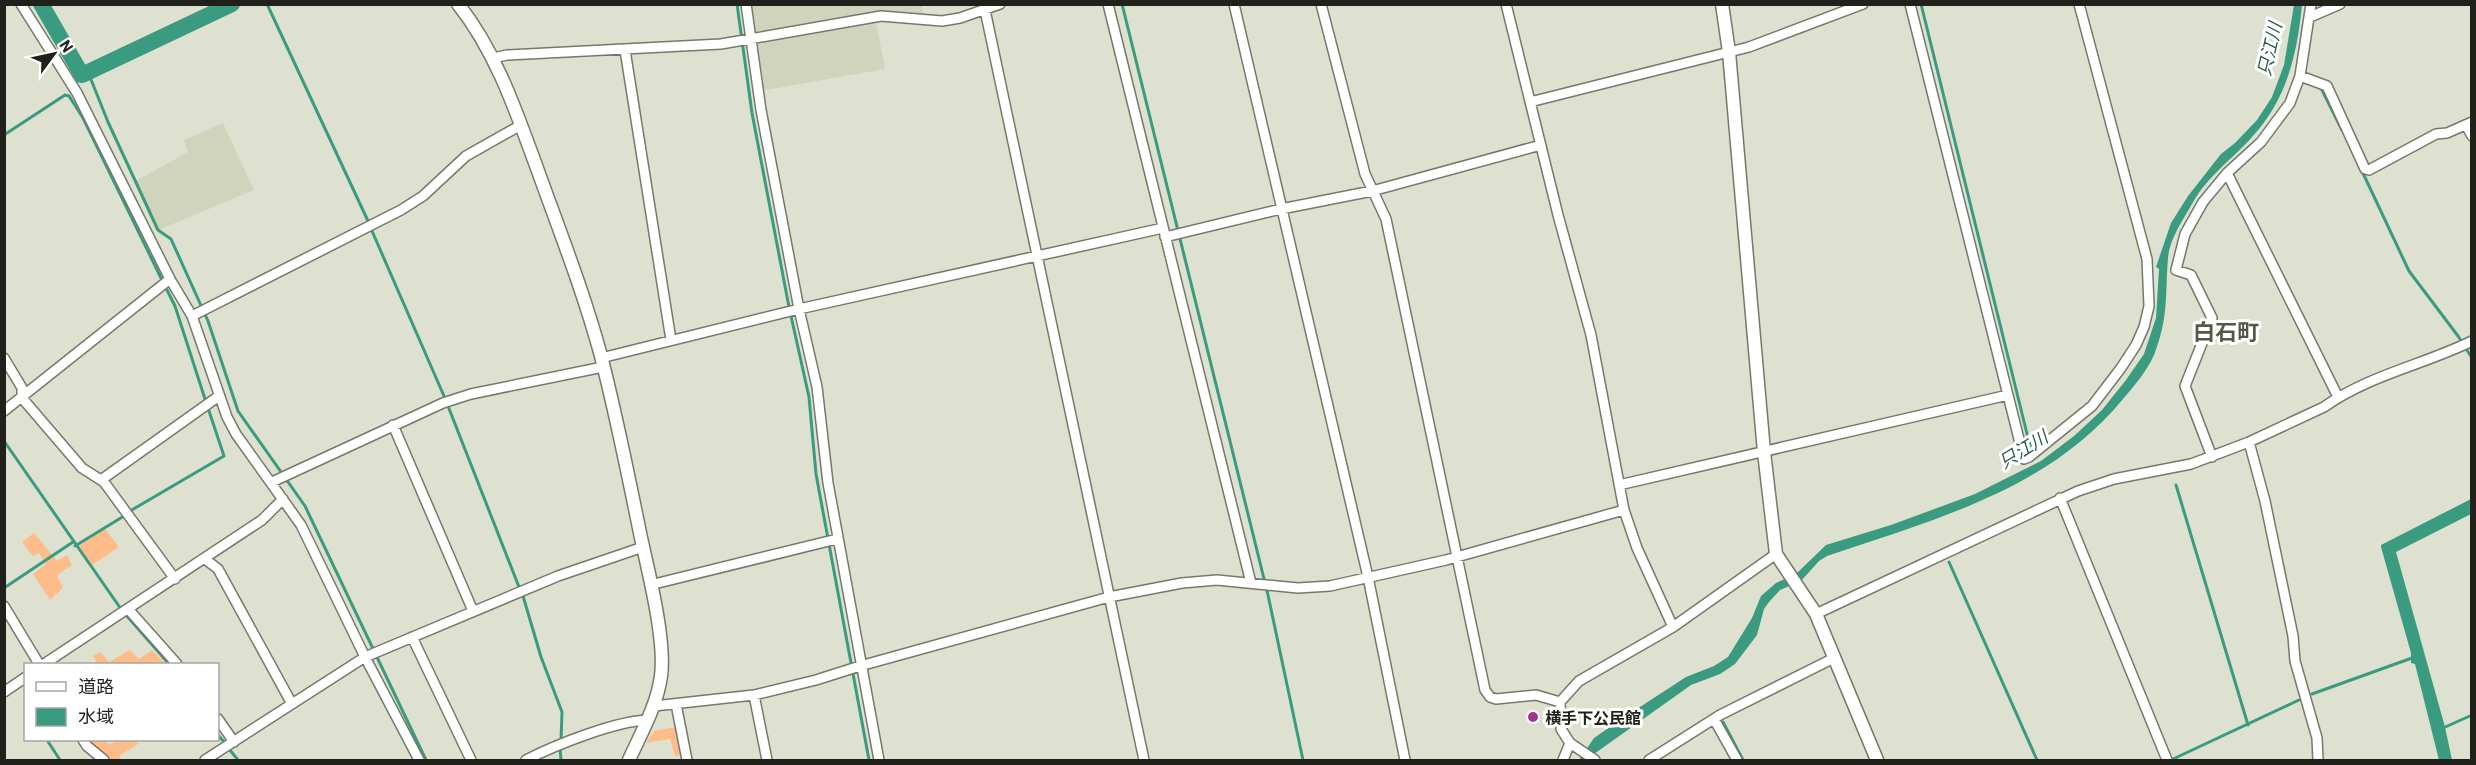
<svg xmlns="http://www.w3.org/2000/svg" width="2476" height="765" font-family="Barlow,'Noto Sans JP',sans-serif">
	<rect width="100%" height="100%" fill="#dee1cf"/>
	<!-- built -->
	<path fill="#d0d4bd" d="M750,5H922L924,16L753,34Z
		M876,22L885,69L761,91L753,42Z
		M223,123L254,190L156,231L134,182L188,152L184,140Z"/>
	<!-- green -->
	<path fill="#fdbc88" d="M105,529L119,547L92,565L79,546Z
		M34,533L57,561L67,555L72,565L57,575L63,588L50,600L33,574L46,564L39,553L33,556L22,542Z
		M130,650L139,659L152,650L166,664H98L93,656L100,652L109,662Z
		M677,727L682,755L675,756L670,739L646,743L654,731Z
		M94,740H104L109,745L118,740H135L138,744L119,756L121,760H111L91,742Z"/>
	<!-- water -->
	<path fill="#3a9b81" d="M2294,5H2302C2297,55 2287,99 2252,137C2231,161 2208,175 2192,204C2183,220 2169,240 2168,258C2165,295 2169,317 2154,355C2147,371 2134,386 2123,399C2047,491 1935,519 1827,556L1819,561L1801,581L1780,590L1769,602L1764,609L1757,635L1735,664L1720,674L1691,685L1594,754L1590,760H1579L1594,738L1620,720L1686,677L1714,666L1728,657L1752,618L1761,596L1776,583L1796,574L1826,545L1891,525L1975,494L2041,461L2074,436L2102,410L2126,380L2144,354L2156,318L2159,269L2156,267L2171,223L2188,196L2221,154L2235,143L2257,120L2272,97L2284,65Z
		M2471,499V514L2396,552L2445,727L2452,760H2439L2415,664L2411,663V653L2381,547V545Z"/>
	<g fill="none" stroke-linecap="round" stroke-linejoin="round">
		<!-- stream -->
		<path stroke="#3a9b81" stroke-width="3" d="M267,4L368,221
			M737,4L752,113L789,307L809,397L816,474L869,760
			M1122,4L1268,595L1303,760
			M1921,4L2031,450
			M88,72L108,122L158,230L171,239L208,321L238,411L305,506L426,760
			M78,81L82,75
			M2321,88L2342,130
			M4,135L65,95L69,96L83,118L161,278
			M2362,171L2409,271L2458,336L2472,358
			M372,231L444,396
			M167,290L175,306L205,399
			M448,406L519,587
			M4,441L121,609
			M2176,485L2248,725
			M130,511L224,456L208,408
			M75,546L124,516
			M1949,562L2037,760
			M4,588L73,542
			M523,596L541,657L562,712L561,741
			M126,615L169,664
			M2312,694L2412,658
			M1723,722L1743,760
			M2443,728L2472,715
			M218,735L225,743
			M47,740L60,760
			M560,747L561,760
			M229,749L238,760
			M2171,760L2299,700"/>
		<!-- river -->
		<path stroke="#3a9b81" stroke-width="16" d="M41,4L82,75L232,4"/>
		<!-- minor casing -->
		<g stroke="#76796a" stroke-width="12">
			<path id="minor" d="M21,4L77,93L170,279L192,316L227,417L236,434L301,525L365,657L419,760
				M746,4L761,110L799,309L817,387L828,483L879,760
				M1108,4L1251,583
				M1234,4L1368,577L1405,760
				M1321,4L1365,174L1386,219L1485,690L1490,697L1496,699L1536,695L1560,702
				M1506,4L1558,215L1591,335L1624,510L1637,548L1673,627
				M1910,4L2024,459L2029,457L2092,406L2121,368L2136,345L2144,327L2149,306L2147,259L2079,4
				M985,10L1144,760
				M2310,17L2340,4
				M625,50L671,340
				M493,58L507,55L721,44L881,16L942,21L960,18L1000,4
				M2300,76L2327,86L2365,169L2369,170L2436,134L2447,133L2472,122
				M1530,102L1749,47L1863,4
				M2466,125L2472,136
				M2227,173L2338,397
				M1165,237L1281,209L1372,191L1541,145
				M192,316L401,210L423,196L466,156L521,125
				M4,358L22,388V398L82,468L104,482L175,579
				M601,358L799,309L1163,228
				M4,411L170,279
				M393,425L473,611
				M2249,442L2265,501L2293,636L2295,661L2317,738L2318,760
				M2212,457L2185,386L2212,318L2191,275L2176,270L2185,234L2203,202L2227,173L2261,142L2290,103L2300,76L2311,4
				M101,480L219,396
				M272,482L443,403L471,394L603,367
				M1619,485L2008,395
				M2060,498L2167,760
				M205,559L218,569L292,704
				M650,585L837,539
				M4,606L39,664
				M129,610L177,664
				M1816,614L2078,491L2114,479L2191,464L2249,442L2324,407C2369,375 2423,365 2472,341
				M412,637L471,760
				M44,664L262,520L283,499
				M4,692L26,677
				M754,695L767,760
				M676,704L687,760
				M654,706L754,695L816,680L860,666L1109,597L1182,583L1217,580L1298,588L1330,586L1446,560L1624,510
				M218,719L234,742
				M1714,719L1737,760
				M83,740L87,746L104,760
				M205,760L365,657L558,576L643,547
				M526,760C555,745 616,721 647,720
				M1563,760L1570,743
				M1595,760L1570,743L1561,729L1560,702L1579,681L1673,627L1776,554
				M1649,760L1720,715L1834,658"/>
		</g>
		<!-- tertiary casing -->
		<g stroke="#76796a" stroke-width="15">
			<path id="tertiary" d="M458,4C497,53 517,114 538,171C560,232 584,293 601,356C616,414 628,474 640,533C648,571 666,639 661,676C657,706 641,733 629,760
				M1722,4L1729,52L1764,452L1776,554L1816,614L1877,760"/>
		</g>
		<!-- minor -->
		<use href="#minor" stroke="#fff" stroke-width="9"/>
		<!-- tertiary -->
		<use href="#tertiary" stroke="#fff" stroke-width="12"/>
	</g>
	<!-- markers -->
	<circle fill="#a33390" stroke="#fff" stroke-width="2" cx="1533" cy="717" r="6"/>
	<g text-anchor="middle" dominant-baseline="central" stroke-width="6" stroke-linejoin="round" paint-order="stroke">
		<!-- poi labels -->
		<g font-size="16" font-weight="bold" fill="#1f211a" stroke="#fff" text-anchor="start">
			<text x="1545" y="717">横手下公民館</text>
		</g>
		<!-- water labels -->
		<g font-size="18" font-style="italic" fill="#285c4d" stroke="#fff">
			<text transform="translate(2269 49) rotate(-77)">只江川</text>
			<text transform="translate(2023 449) rotate(-32)">只江川</text>
		</g>
		<!-- district labels -->
		<g font-size="22" font-weight="bold" fill="#555849" stroke="#fff">
			<text x="2226" y="331">白石町</text>
		</g>
	</g>
	<!-- border -->
	<rect width="2476" height="765" fill="none" stroke="#1f211a" stroke-width="12"/>
	<!-- legend -->
	<rect x="24" y="663" width="195" height="78" fill="#ffffff" stroke="#a5a6a3" stroke-width="1.5"/>
	<rect x="36" y="682" width="30" height="9" fill="#ffffff" stroke="#a5a6a3" stroke-width="1.5"/>
	<text x="78" y="693" font-size="18" fill="#1f211a">道路</text>
	<rect x="36" y="708" width="30" height="18" fill="#3a9b81" stroke="#a5a6a3" stroke-width="1.5"/>
	<text x="78" y="723" font-size="18" fill="#1f211a">水域</text>
	<!-- north arrow -->
	<g transform="translate(54 54) rotate(57)" stroke="#ffffff" stroke-width="4.5" paint-order="stroke">
	<path d="M0-4.5L10 22L0 15L-10 22Z" fill="#1f211a"/>
	<text y="-9" font-size="16" font-weight="bold" text-anchor="middle" fill="#1f211a">N</text>
	</g>
</svg>
